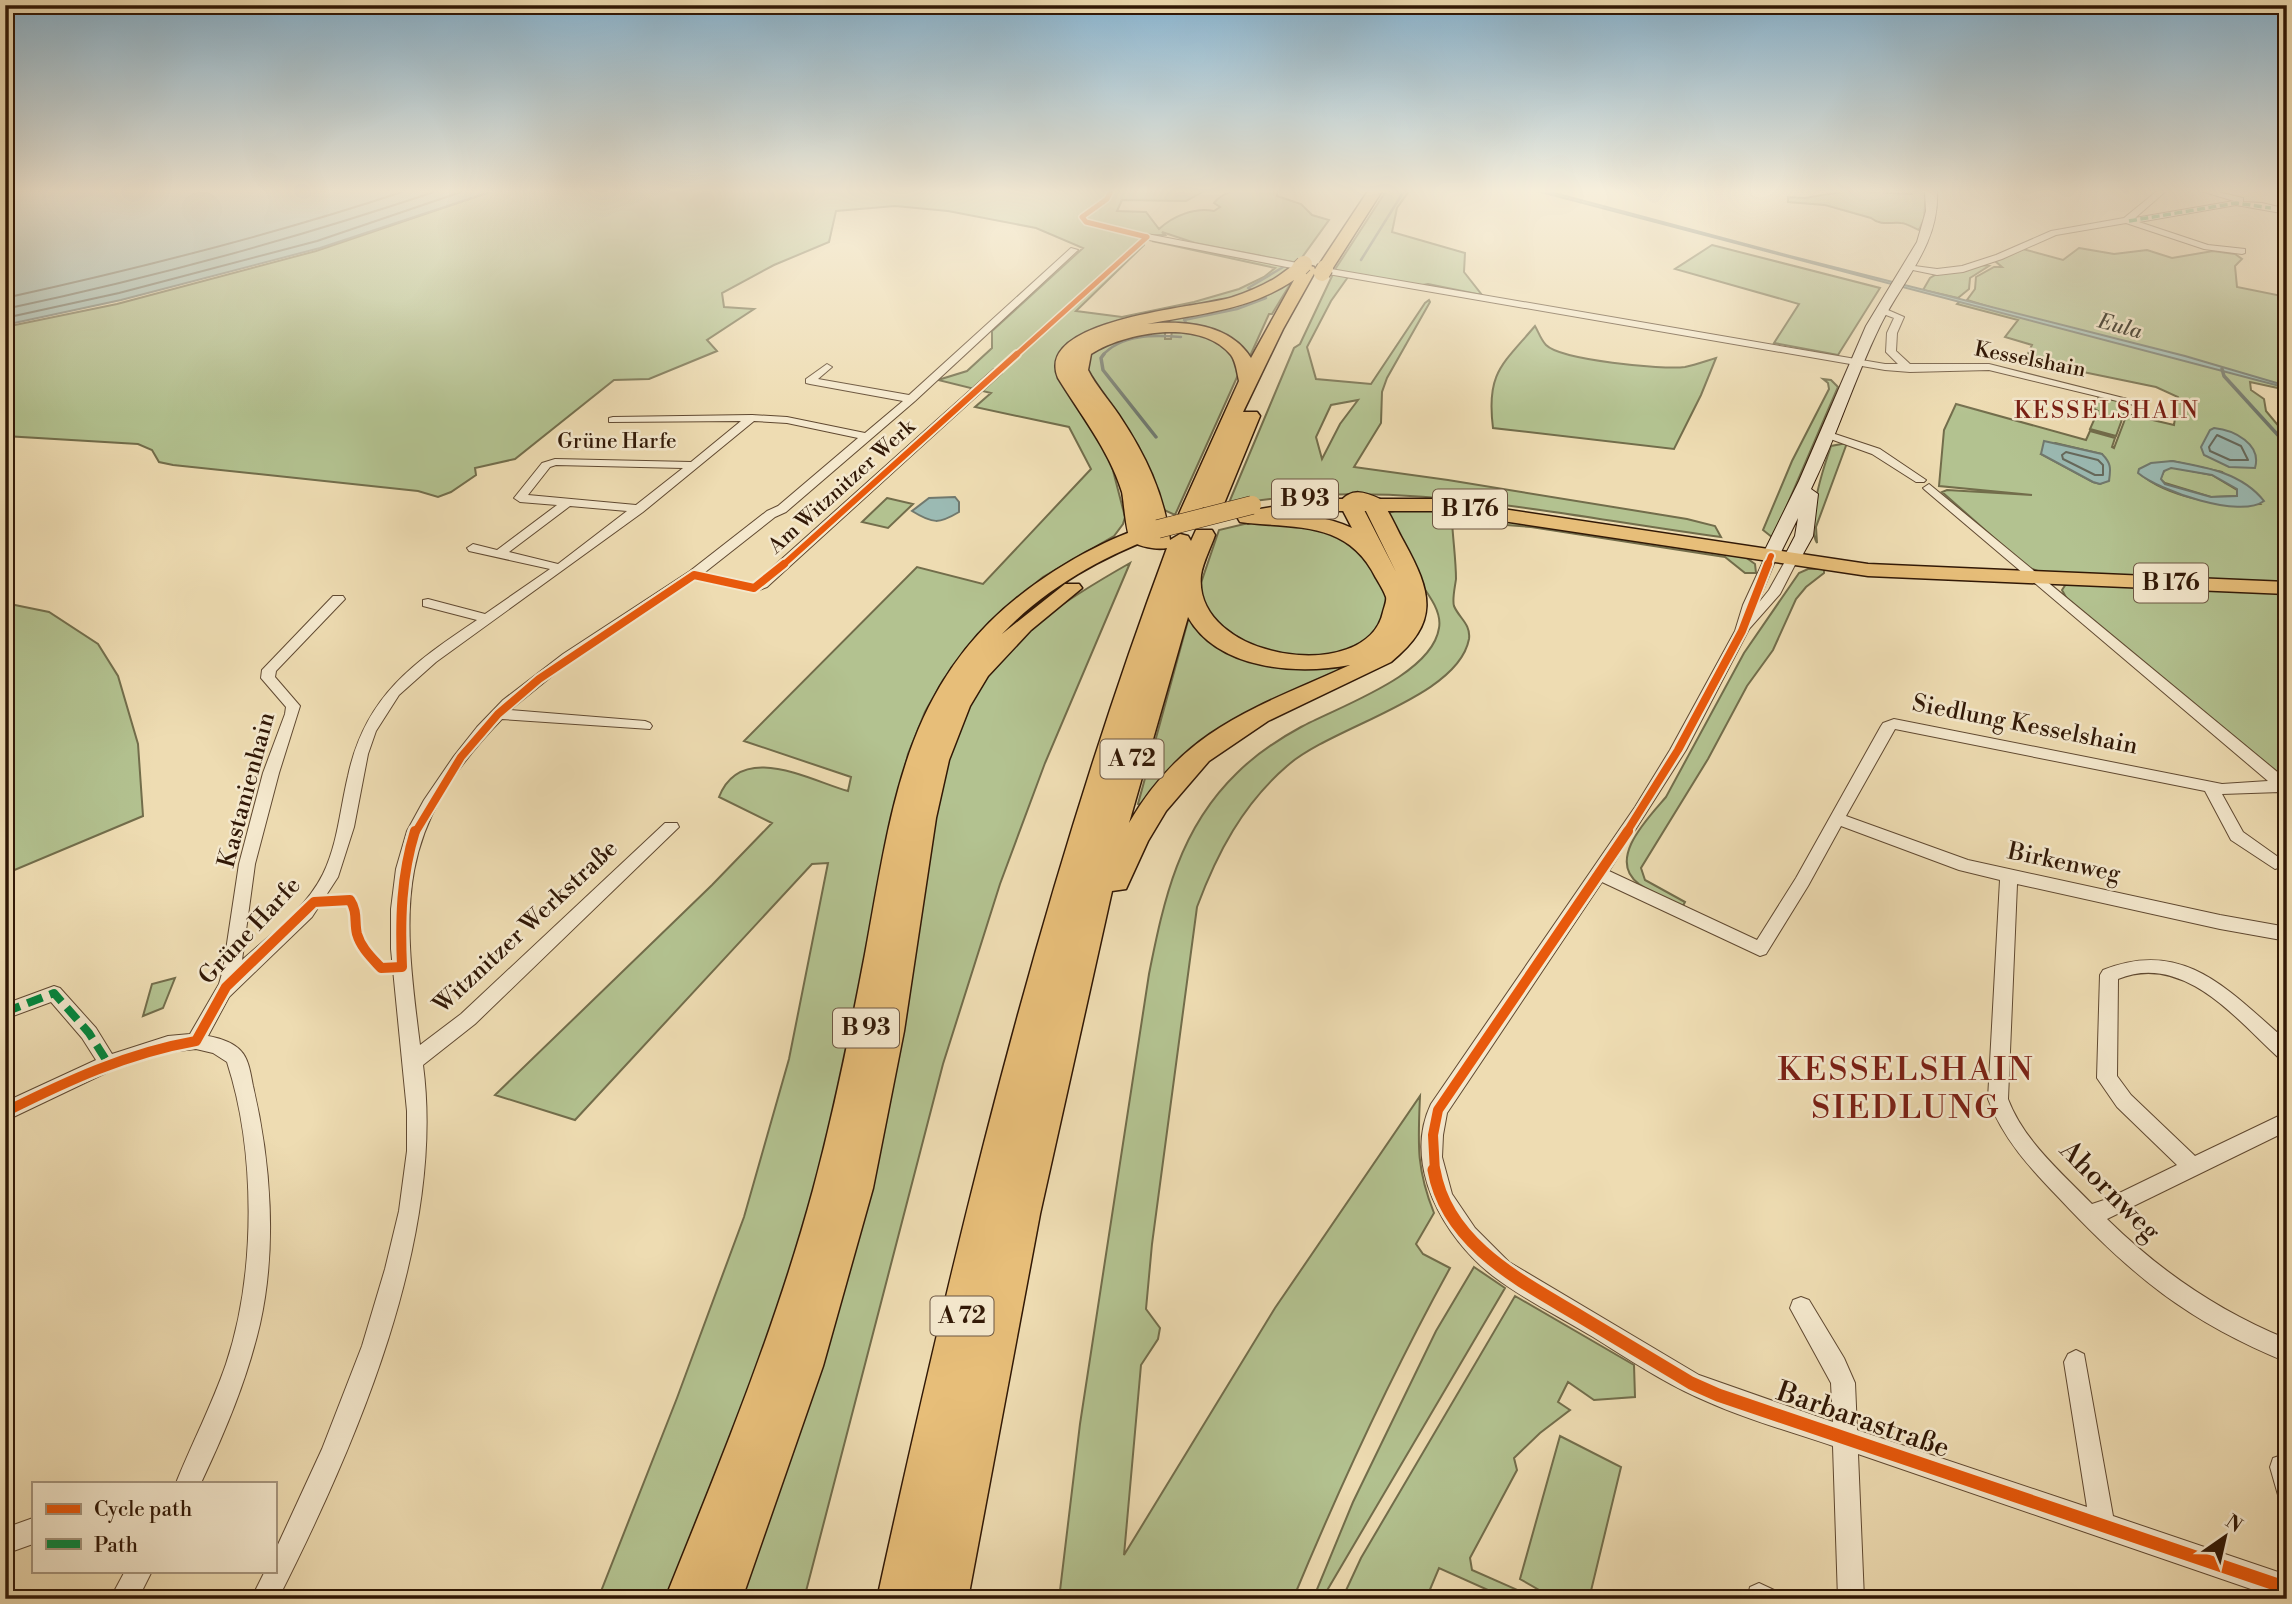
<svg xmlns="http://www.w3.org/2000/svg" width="2292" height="1604" font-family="'Libre Bodoni',serif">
	<rect width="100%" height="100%" fill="#eedcb2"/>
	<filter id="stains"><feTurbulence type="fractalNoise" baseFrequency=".00286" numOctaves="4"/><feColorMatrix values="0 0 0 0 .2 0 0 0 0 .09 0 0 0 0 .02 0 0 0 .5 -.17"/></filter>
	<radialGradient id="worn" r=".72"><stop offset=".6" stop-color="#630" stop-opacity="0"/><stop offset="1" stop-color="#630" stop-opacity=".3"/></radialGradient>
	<!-- green -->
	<path fill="#b3c290" stroke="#726d4b" stroke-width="2" fill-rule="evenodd" d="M493,191H1204L1186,201L1122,200L1117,211L1146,212L1159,229C1173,216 1195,207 1214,211L1220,207L1214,203C1227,185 1256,191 1277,191V196L1301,204L1312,215L1329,220L1298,263L1195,243L1162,232L1165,235H1145L1144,245L1076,311L1122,317L1194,302L1239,289L1264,277L1275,268L1152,241L1294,268L1257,291L1068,344L1058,357L1059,376L1109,455L1125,517L1123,524L1114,536L1043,577L996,616L969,645L943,680L925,712L908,754L890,830L840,1099L778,1317L671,1599H598L677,1398L744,1217L789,1059L828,863L812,864L575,1120L495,1095L712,885L772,823L719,797C741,740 811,781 848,791L851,777L744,741L917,567L983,584L1091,469L1069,427L975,407L991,393L938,380L967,371L992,348V331L1083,248L1036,228L948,211L895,206L836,211L829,242L774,265L722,293L724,307L754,309L707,340L717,351L649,379L614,380L515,459L475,468L476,475L451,492L438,497L418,491L173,465L159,462L152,450L138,444L5,436V327L117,304L316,251Z
		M1386,191H1409L1397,208L1392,232L1465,253L1464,272L1482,295L1428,284L1417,286L1334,271Z
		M1846,191L1912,194L1914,191H1926L1924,219L1919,230C1914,228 1906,223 1901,223C1890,222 1881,226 1871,218L1825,205L1788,202V197L1805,198Z
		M1712,245L1880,288L1838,355L1774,343L1799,304L1675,269Z
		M2079,248L2114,254L2147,250L2172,258L2213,251L2235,254L2242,259L2235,266L2237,287L2287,297V390L2250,382L2251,390L2264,399L2266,411L2287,436V583L2043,573L2027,567L1942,492L1947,490L2032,495L1939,486L1944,430L1956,404L2086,440L2090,431L2115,438L2112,447L2114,448L2127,414L2174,425L2178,397L2156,387L2025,360L2032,345L2005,337L2018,320L1957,304L1960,301L2029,319L1967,300L1975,289L1976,277L1994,267H2002L1995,261L2023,249L2063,260ZM2055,443L2102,454L2109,480L2100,484L2093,482L2041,454ZM2172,461L2222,472L2260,504C2223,507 2168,498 2139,473V470Z
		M1981,265L1989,266L1970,278L1969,289L1958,298L1923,290L1930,278L1935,275Z
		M1333,274L1348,277L1331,301L1307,347L1316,379L1371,384L1425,303L1429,300L1430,302L1387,378L1382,392L1381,423L1354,467L1448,480L1687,519L1715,526L1721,537C1554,515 1396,475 1228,505L1294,348L1300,344ZM1358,400L1340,424L1322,459L1316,437L1331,405Z
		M1292,281L1272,314H1269L1250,356C1241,354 1237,344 1228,341C1199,331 1162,327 1131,325Z
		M1535,326C1538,331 1541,340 1546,345C1561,360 1662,370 1685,367C1695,365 1706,361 1716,358L1701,395L1674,449L1493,428C1486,373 1502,365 1535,326Z
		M1172,330L1206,336L1238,357V375L1175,515L1164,510L1084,369L1088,354L1108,339L1165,331V339H1171Z
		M1823,379L1831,380L1838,387L1773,538L1763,530L1792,461L1829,389L1828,383Z
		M2099,396L2128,403L2116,436L2090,429L2098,411L2094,409Z
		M1847,443L1816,527L1817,543C1805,522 1823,469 1831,446Z
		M2171,467L2212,475L2237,490V496L2211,497L2165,483L2160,479L2164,471Z
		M887,498L913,504L888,528L862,522Z
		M1411,506L1741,554L1755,564L1756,573H1745L1725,557L1686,551L1531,527L1452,521C1453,540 1456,561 1456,579C1455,587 1452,599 1454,606C1459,618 1471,624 1469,639C1458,698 1332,726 1287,766C1243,804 1217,853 1197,907L1152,1244L1146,1309L1160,1328L1158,1339L1141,1365L1124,1555L1275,1308L1420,1096C1418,1144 1416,1168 1434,1213L1416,1244L1423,1254L1450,1268C1391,1375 1340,1486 1293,1599H1059L1080,1424L1149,974C1164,899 1179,829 1237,773C1255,755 1279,739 1301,727C1340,706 1432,675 1439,628C1443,607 1419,584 1410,567C1401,550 1393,531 1385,514Z
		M1257,521H1290L1355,542L1391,595L1388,621L1356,649L1317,658L1261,652L1203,614L1201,583L1219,530Z
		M1130,563L1045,763L1000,884L943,1064L804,1599H735L952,744C959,728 965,710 974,695C1008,634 1072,596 1130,563Z
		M1808,569H1824V573L1806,587L1796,599L1773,650L1747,686L1708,759L1641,868L1645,880L1685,902L1683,906C1669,899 1652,893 1639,884C1606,860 1648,818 1666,797L1744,653L1799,573Z
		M2066,584L2287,593V780L2068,601L2062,590Z
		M5,603L49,612L98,644L118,676L138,744L143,816L5,874Z
		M1189,617L1251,658L1376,654L1281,697L1145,805L1138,804Z
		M175,978L163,1008L143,1016L152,984Z
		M1474,1267L1505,1288L1322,1599H1313L1353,1502L1436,1331Z
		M1515,1296L1634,1365L1635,1397L1594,1400L1568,1382L1558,1402L1570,1410L1540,1433L1514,1458L1517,1470L1470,1558L1472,1570L1538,1599H1508L1439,1568L1426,1599H1342L1361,1558Z
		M1560,1436L1621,1467L1589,1599H1555L1520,1579Z"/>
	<!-- water -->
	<path fill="#9bbab3" stroke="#71796e" stroke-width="2" fill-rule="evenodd" d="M5,191H493L320,248L121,300L5,325Z
		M1537,191H1547L1790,256L2185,356L2287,386V388Z
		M2214,428C2234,430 2262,444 2255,468L2229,467L2204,455L2201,447L2210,430Z
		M2044,441L2102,454C2111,463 2111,468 2109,481L2100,484L2093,482L2041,454Z
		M2172,461C2206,467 2242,473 2264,501C2240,519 2160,491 2138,473L2139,469L2151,463ZM2171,468L2212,475L2237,489V496L2211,497L2165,484L2161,479L2164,471Z
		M955,497L959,502V512C939,524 933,524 912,511L929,498Z"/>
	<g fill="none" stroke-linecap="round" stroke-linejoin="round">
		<!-- shore -->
		<path stroke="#66695c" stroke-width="2" d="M5,298C141,268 273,235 405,191
			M5,309C152,278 294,239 437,191
			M5,318L119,293L317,241L464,191
			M2217,435L2241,446L2248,460H2230L2210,451L2209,447Z
			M2066,452L2098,460L2103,465V475H2095L2063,459L2062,455Z"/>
		<!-- stream-far1 -->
		<path stroke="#71796e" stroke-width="2.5" d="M1361,260L1404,191
			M1250,289L1248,288L1285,266
			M1189,326L1184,320L1237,309L1266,298
			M1102,356C1121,334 1154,335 1181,337"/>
		<!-- stream -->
		<path stroke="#71796e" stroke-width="3.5" d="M1104,354L1101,358L1103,370L1156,437
			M2222,369L2224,376L2287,445"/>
		<!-- minor casing -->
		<g stroke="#604931" stroke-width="2">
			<path id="minor" d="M2157,191H2166L2135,218L2234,201L2201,191H2214L2243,198V202L2262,203L2287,209V214L2236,205L2139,222L2208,245L2245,249V253L2242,254L2204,249L2126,223L2056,235L2002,259L1963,272L1937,275L1903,268L1907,265L1937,269L1962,266L1996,255L2051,231L2124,218Z
				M1147,234L1297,263L1301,266L1297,269L1144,239V235Z
				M1071,248L1078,250L915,401L786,512L775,517L704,573L752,584L757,581L994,369H1002V373L767,587L754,592L696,579L573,659L510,710L645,721L650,723L652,726L650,729L502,719C395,829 402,904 420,1045L461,1014L665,823H677L679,827L475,1024L423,1065C446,1238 355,1447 278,1599H251L265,1571H275V1551L322,1449L362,1346L385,1269L399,1211L407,1151V1111L391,949V909L396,869L407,831L424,800L454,756L477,727L503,700L563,654L690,571L767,511L778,506L858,438L787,423L754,421L643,512L436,662L399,695L376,731L368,754L354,827L338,877L312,917L229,997L208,1036C219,1038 233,1042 241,1051C249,1059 251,1076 253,1086C271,1162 277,1248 260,1324C247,1380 225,1432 201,1483H176C192,1443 212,1405 226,1364C256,1275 256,1151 227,1062L213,1053L196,1049L168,1052L114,1069L5,1121V1102L96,1060L82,1038L51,1002L5,1019V1004L54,986L60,988L96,1028L112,1054L168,1036L190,1034L219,984L223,970L239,864L263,773L285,714L286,707L261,678L262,670L333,596H343L345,599L276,671L275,677L300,706L279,773L255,864L242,960C271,934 305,910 323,874C338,843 340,809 348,776C365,696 413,663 477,620L423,606V600L428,599L485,614L550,569L469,551L467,548L473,544L497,550L557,505L520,502L514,498L542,463L555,459L691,462L741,421L609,422V418L613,417L752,415L787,417L865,433L903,401L810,384L806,383V379L827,364L832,367L818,379L909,395ZM556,465L683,468L636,505L528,495L550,467ZM570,506L627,511L558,564L509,552Z
				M1331,269L1885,364H1898L1886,352L1887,333L1894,318L1878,312V308L1881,307L1904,317L1897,333L1896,351L1910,364H1989L2147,404L2142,407L1989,370L1910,372L1885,370L1328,274L1327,272Z
				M1826,431L1880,449L1926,480L1924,482H1916L1872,454L1822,436V432Z
				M1929,484L2287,780V794L2280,792L2222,794L2243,832L2281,859L2283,863L2281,867L2275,869L2231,840L2205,791L1895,729L1846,816L1968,860L2220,915L2287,927V941L2220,929L2017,884L2008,1099C2024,1141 2061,1172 2092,1204L2107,1199L2177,1165L2117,1107L2097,1078L2100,975L2103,970C2185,937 2230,992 2287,1041V1061L2280,1059C2237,1020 2184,952 2118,979L2117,1076L2131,1095L2195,1156L2287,1112V1131L2107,1219C2160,1271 2218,1311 2287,1339V1362C2188,1322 2131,1275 2059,1198C2030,1168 2003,1139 1988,1099L2000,880L1959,870L1841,826L1808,886L1766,954L1760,956L1602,882L1447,1113L1443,1135L1442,1157L1452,1194L1475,1228L1509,1262L1699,1375L1833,1422L1831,1383L1790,1308L1793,1300L1801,1297L1809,1300L1844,1358L1855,1383L1857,1430L2087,1507L2064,1362L2068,1354L2076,1350L2084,1354L2113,1516L2287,1575V1599H2280L1858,1454L1864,1599H1838L1833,1446C1792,1432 1748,1420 1708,1402C1667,1385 1630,1360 1593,1337C1560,1317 1523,1299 1493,1276C1444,1238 1402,1165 1431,1104L1635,807L1670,750L1735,631L1743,605L1767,553H1775L1777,556L1757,605L1769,590L1788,556L1792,555L1798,559L1780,594L1749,629L1686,750L1609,871L1757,940L1796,878L1881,726L1883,723L1894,719L2222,784L2268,781L1925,490L1923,488Z
				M2282,1455L2287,1457V1498L2278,1495L2270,1467L2273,1458Z
				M33,1518V1544L5,1554V1528Z
				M125,1571H152L138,1599H110Z
				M1759,1583L1774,1590L1778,1599H1747L1750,1587Z"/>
		</g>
		<!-- secondary casing -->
		<g stroke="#311806" stroke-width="2">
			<path id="secondary" d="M1925,191H1937C1940,244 1902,281 1880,326C1854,379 1837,436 1811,489L1818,494L1813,536L1798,563H1786L1783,559L1795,536L1798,518L1777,560H1765L1762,556L1799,481L1866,326L1917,242L1926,211Z"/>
		</g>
		<!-- primary casing -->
		<g stroke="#311806" stroke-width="3">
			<path id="primary" d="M1321,499H1436L1868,564L2287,582V594L1868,576L1436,511H1321L1248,523L1239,517L1248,511Z
				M1158,523L1167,529L1165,533C1104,556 1048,586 1002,634L1065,584H1079L1082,588L1031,630L988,676L970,706L949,760L936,818L904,1031L873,1188L823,1366L742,1599H665C719,1465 775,1330 813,1190C834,1112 850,1033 865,954C893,803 904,674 1041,580C1076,556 1117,534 1158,523Z"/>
		</g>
		<!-- motorway casing -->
		<g stroke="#311806" stroke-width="3">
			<path id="motorway" d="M1368,191H1382L1331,271H1319L1317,268Z
				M1300,263L1314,267L1316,270L1283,329L1243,412H1257L1260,416L1221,511H1207L1203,507L1198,519H1182L1179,514L1239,381C1237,372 1236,362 1231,355C1200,318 1126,332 1091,354L1088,370C1096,386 1109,400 1119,415C1145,454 1164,493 1170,540L1180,534L1188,536L1191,541L1196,530H1212L1215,535C1211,547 1203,562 1201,575C1192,660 1367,686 1383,612C1384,608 1387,601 1386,597C1384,591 1379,583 1376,578C1349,523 1301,528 1248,523L1240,522L1237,517L1240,512L1248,511C1283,514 1320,513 1352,528L1339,503C1352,487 1364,492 1380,499C1390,512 1396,528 1404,542C1432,593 1440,622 1391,662L1268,721L1209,761L1166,811L1148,841L1126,889L1112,891L1040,1214L968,1599H877C955,1244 1040,888 1167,548C1157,550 1138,547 1131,540C1126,535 1124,501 1122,492C1109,450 1080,414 1058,378C1033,318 1199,308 1233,297C1248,292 1263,286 1277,277C1285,272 1291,265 1300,263ZM1294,280L1251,358C1230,324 1184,320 1147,324C1198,314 1250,310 1294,280ZM1362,506L1364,507L1396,572ZM1188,617C1218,670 1297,675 1350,665C1256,708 1185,727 1129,823Z"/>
		</g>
		<!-- minor -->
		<use href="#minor" fill="#f4e8cd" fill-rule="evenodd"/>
		<!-- secondary -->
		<use href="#secondary" fill="#f4e8cd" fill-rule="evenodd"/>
		<!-- primary -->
		<use href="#primary" fill="#e7be79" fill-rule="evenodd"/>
		<!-- motorway -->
		<use href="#motorway" fill="#e7be79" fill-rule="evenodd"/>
		<!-- primary-bridge casing -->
		<g stroke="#311806" stroke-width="19" stroke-linecap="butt">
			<path id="primary-bridge" d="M1158,529L1252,505"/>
		</g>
		<!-- motorway-bridge casing -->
		<g stroke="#311806" stroke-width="18" stroke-linecap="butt">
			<path id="motorway-bridge" d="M1300,268L1304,264
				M1322,273L1325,268"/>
		</g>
		<!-- primary-bridge -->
		<use href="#primary-bridge" stroke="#e7be79" stroke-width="18"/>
		<!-- motorway-bridge -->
		<use href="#motorway-bridge" stroke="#e7be79" stroke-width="16"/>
		<!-- quiet-far1 -->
		<path stroke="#00873e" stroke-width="3.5" stroke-dasharray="8 3.5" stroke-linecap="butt" d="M2129,221L2236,203L2271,208"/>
		<!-- quiet -->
		<path stroke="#00873e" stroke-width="8" stroke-dasharray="16 8" stroke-linecap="butt" d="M5,1012L54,993L89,1033L108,1063"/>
		<!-- cycleway-far4 casing -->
		<g stroke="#f4e8cd" stroke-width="8">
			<path id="cycleway-far4" d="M1111,191L1107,199L1082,217L1086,222L1147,237
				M1015,356L1147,237"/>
		</g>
		<!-- cycleway-far3 casing -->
		<g stroke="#f4e8cd" stroke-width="10">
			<path id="cycleway-far3" d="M782,566L1017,354
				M1767,566L1771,556"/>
		</g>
		<!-- cycleway-far2 casing -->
		<g stroke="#f4e8cd" stroke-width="12">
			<path id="cycleway-far2" d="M415,833L461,757L498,714L539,679L694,575L754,588L784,564
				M1626,833L1678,750L1742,631L1768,564"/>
		</g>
		<!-- cycleway-far1 casing -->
		<g stroke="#f4e8cd" stroke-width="15">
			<path id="cycleway-far1" d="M5,1112C67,1081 127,1053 196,1041L226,987L314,902L350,900C358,912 354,922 357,934C361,948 372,958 381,968L402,967C400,920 401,876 415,831
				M1435,1172L1433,1135L1438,1110L1628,831"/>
		</g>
		<!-- cycleway casing -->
		<g stroke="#f4e8cd" stroke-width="18">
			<path id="cycleway" d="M1434,1170C1447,1245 1523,1282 1581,1317C1617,1339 1654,1361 1691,1383L1718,1395L2287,1588"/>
		</g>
		<!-- cycleway-far4 -->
		<use href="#cycleway-far4" stroke="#e8590c" stroke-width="5"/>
		<!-- cycleway-far3 -->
		<use href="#cycleway-far3" stroke="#e8590c" stroke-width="6"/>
		<!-- cycleway-far2 -->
		<use href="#cycleway-far2" stroke="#e8590c" stroke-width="8"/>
		<!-- cycleway-far1 -->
		<use href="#cycleway-far1" stroke="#e8590c" stroke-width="10"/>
		<!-- cycleway -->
		<use href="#cycleway" stroke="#e8590c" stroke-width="13"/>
	</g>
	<!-- sky -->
	<linearGradient id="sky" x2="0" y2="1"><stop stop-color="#89b6d3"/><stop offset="0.46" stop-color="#f7efdc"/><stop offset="1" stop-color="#f7efdc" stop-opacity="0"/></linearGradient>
	<rect width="2292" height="415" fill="url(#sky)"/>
	<g text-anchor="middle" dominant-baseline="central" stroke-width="5" stroke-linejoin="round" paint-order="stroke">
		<!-- far-water labels -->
		<g font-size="21" font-style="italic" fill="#565143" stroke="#f4e8cd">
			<text transform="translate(2120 327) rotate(15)">Eula</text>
		</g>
		<!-- far-street labels -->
		<g font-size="21" fill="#311806" stroke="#f4e8cd">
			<text transform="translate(2030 360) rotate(11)">Kesselshain</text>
			<text x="617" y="442">Grüne Harfe</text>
			<text transform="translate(842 487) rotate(-42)">Am Witznitzer Werk</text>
		</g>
		<!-- far-quarter labels -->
		<g font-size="23" letter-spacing="2" fill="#7a1f14" stroke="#f4e8cd">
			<text x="2107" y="411">KESSELSHAIN</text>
		</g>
		<!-- shield labels -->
		<g fill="#f4e8cd" stroke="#6c5642" stroke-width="2">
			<rect x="1272" y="479.5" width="66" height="39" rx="5"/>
			<rect x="1433" y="489.5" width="74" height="39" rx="5"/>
			<rect x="2134" y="563.5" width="74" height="39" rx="5"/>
			<rect x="1100.5" y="739.5" width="63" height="39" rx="5"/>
			<rect x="833" y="1008.5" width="66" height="39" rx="5"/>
			<rect x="930.5" y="1296.5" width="63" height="39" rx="5"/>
		</g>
		<g font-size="23" font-weight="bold" fill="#311806">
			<text x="1305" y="499">B 93</text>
			<text x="1470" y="509">B 176</text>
			<text x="2171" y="583">B 176</text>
			<text x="1132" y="759">A 72</text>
			<text x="866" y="1028">B 93</text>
			<text x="962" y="1316">A 72</text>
		</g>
		<!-- street labels -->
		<g font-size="24" fill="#311806" stroke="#f4e8cd">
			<text transform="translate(2025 725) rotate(11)">Siedlung Kesselshain</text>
			<text transform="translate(247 790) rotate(-75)">Kastanienhain</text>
			<text transform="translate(2064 863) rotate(12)">Birkenweg</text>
			<text transform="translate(526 927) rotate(-43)">Witznitzer Werkstraße</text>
			<text transform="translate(250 931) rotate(-47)">Grüne Harfe</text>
		</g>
		<!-- near-street labels -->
		<g font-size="28" fill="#311806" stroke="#f4e8cd">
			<text transform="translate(2110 1191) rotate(45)">Ahornweg</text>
			<text transform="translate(1863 1420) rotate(19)">Barbarastraße</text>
		</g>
		<!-- near-quarter labels -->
		<g font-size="33" letter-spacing="2" fill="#7a1f14" stroke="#f4e8cd">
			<text x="1906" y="1070">KESSELSHAIN<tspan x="1906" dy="38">SIEDLUNG</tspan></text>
		</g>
	</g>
	<!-- margin -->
	<rect width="2292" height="1604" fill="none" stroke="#eedcb2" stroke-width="28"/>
	<rect x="7" y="7" width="2278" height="1590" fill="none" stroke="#311806" stroke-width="3.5"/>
	<rect x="14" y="14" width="2264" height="1576" fill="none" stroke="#311806" stroke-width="2"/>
	<!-- legend -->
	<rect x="32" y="1482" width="245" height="91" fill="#f4e8cd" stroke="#a6957d" stroke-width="2"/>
	<rect x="46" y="1504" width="35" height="10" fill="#e8590c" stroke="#a6957d" stroke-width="2"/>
	<text x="94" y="1516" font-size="21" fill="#311806">Cycle path</text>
	<rect x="46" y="1539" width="35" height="10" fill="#00873e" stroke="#a6957d" stroke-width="2"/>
	<text x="94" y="1552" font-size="21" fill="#311806">Path</text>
	<!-- north arrow -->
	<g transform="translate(2225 1537) rotate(34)" stroke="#f4e8cd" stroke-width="5" paint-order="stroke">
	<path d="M0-5L12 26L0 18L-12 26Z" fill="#311806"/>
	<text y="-10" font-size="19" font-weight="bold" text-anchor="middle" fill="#311806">N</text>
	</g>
	<rect width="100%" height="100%" filter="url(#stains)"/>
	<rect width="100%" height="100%" fill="url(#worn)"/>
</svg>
